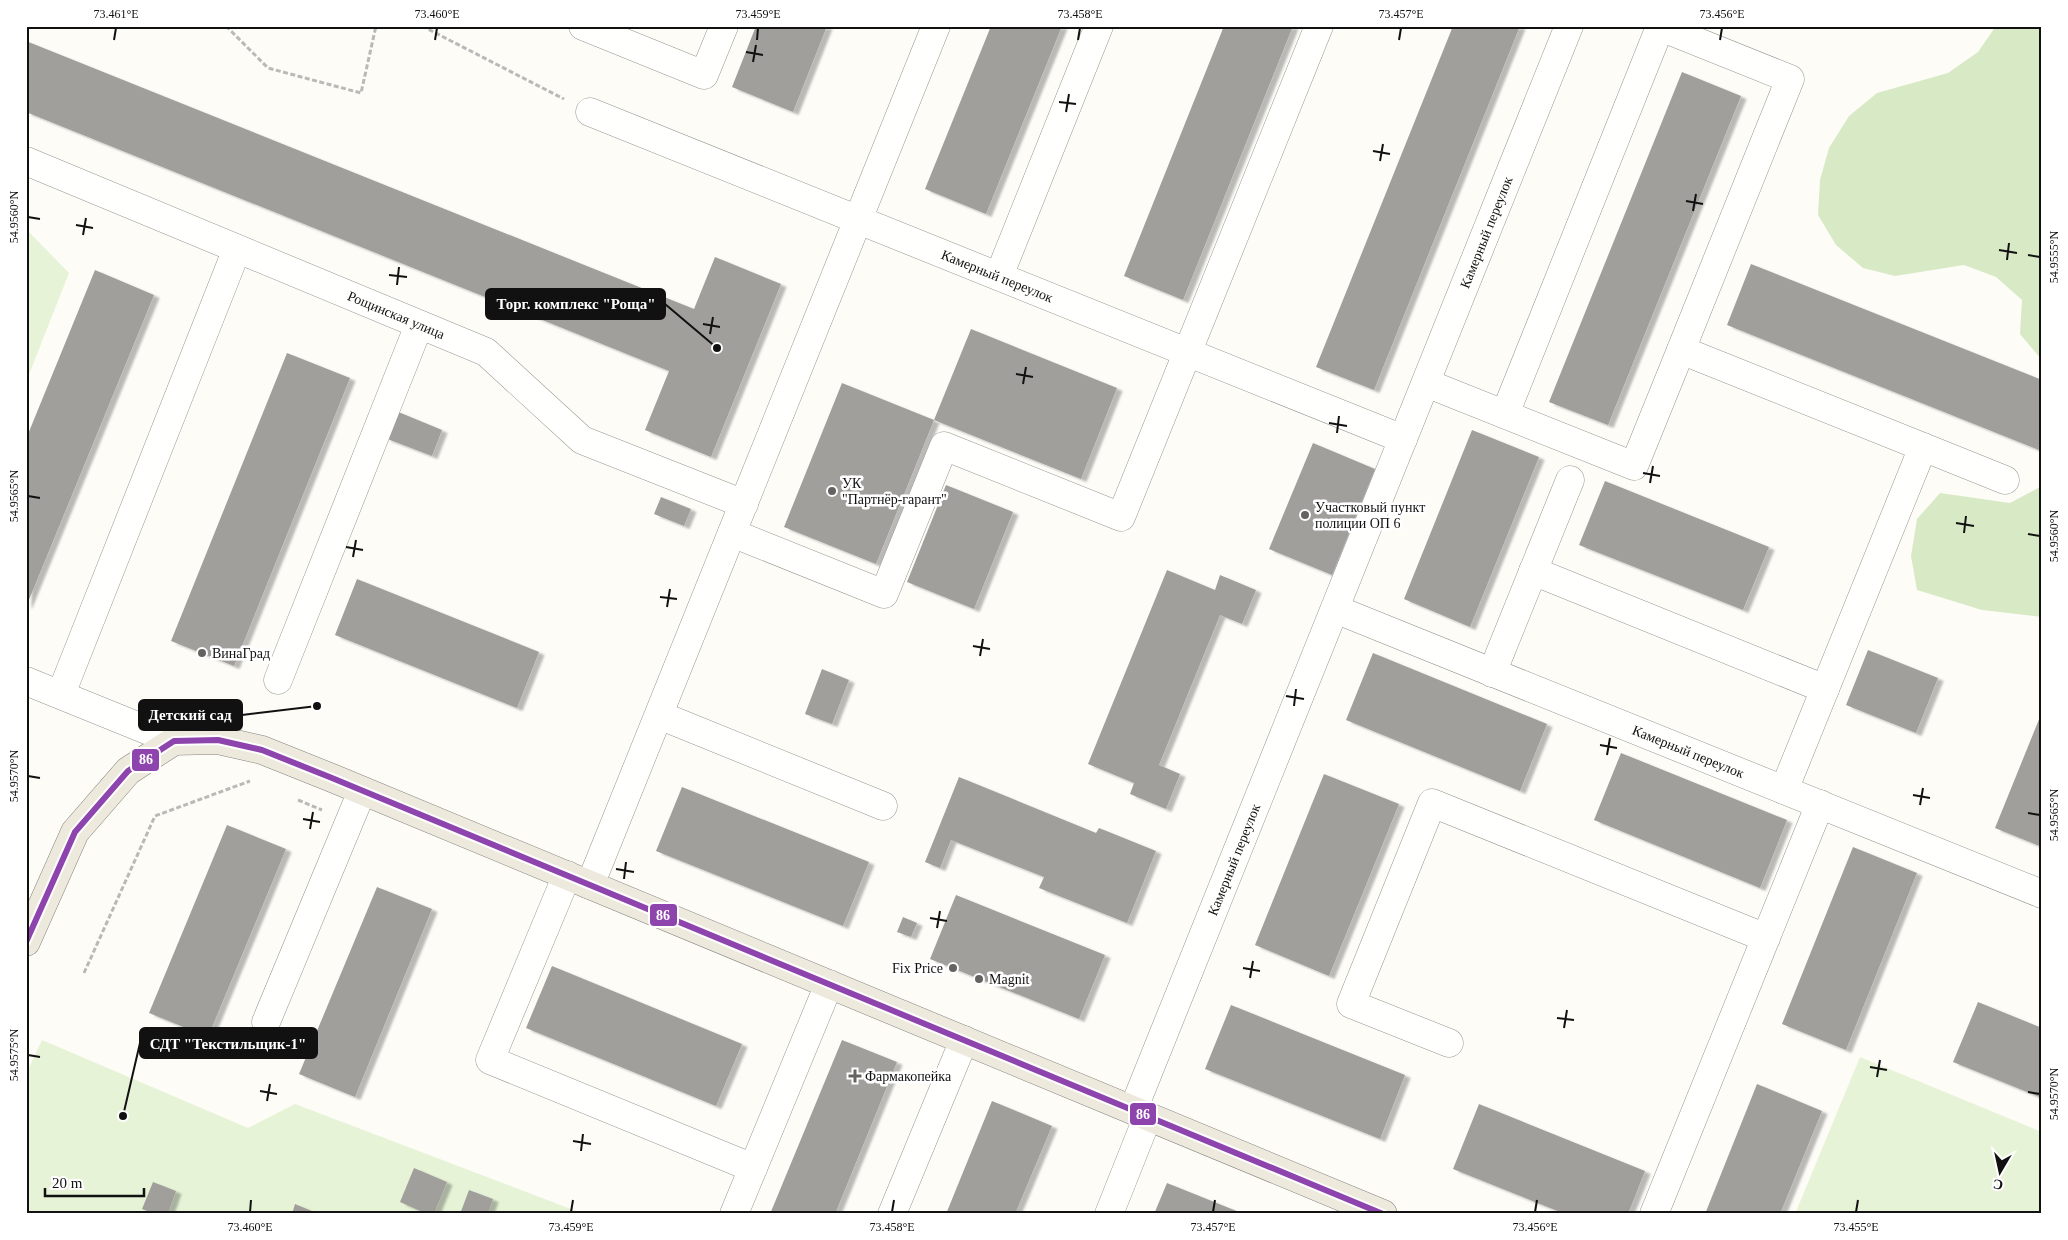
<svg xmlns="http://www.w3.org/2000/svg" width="2068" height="1240" font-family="Georgia,serif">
	<defs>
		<filter id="shadow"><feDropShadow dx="5.5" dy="3" stdDeviation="1" flood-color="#0004"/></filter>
	</defs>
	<rect width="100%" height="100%" fill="#fdfcf7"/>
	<!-- green -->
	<path fill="#e7f3d7" d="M26,229L69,273L26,382Z
		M42,1040L248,1128L295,1104L584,1214H26V1074Z
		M1860,1057L2042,1132V1214H1795Z"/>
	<!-- forest -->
	<path fill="#d8eac5" d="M1996,26H2042V360L2020,334L2022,300L1996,277L1964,265L1895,276L1863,268L1836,245L1818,215L1820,180L1829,148L1849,116L1877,93L1948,73L1978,52Z
		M2042,486V617L1982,610L1917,590L1911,556L1917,519L1940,493L2010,503Z"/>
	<!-- building -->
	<path fill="#a19f9c" filter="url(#shadow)" d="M756,26H827L793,112L732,87Z
		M991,26H1062L986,214L925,189Z
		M1224,26H1293L1183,300L1124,276Z
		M1453,26H1520L1374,390L1316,367Z
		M26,41L694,309L715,257L781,284L711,457L645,430L669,371L26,112Z
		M1682,72L1741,96L1608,425L1549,402Z
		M1751,264L2042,380V443L2039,450L1727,325Z
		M95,270L154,295L26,607V439Z
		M971,329L1117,388L1081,479L934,420L876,564L784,527L842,383L934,420Z
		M287,353L350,378L234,666L171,641Z
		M396,411L442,430L432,456L385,438Z
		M1472,430L1539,457L1470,627L1404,599Z
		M1313,443L1375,469L1332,575L1269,549Z
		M1605,481L1769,547L1743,610L1579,545Z
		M946,485L1013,512L974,609L907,582Z
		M661,497L691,509L684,526L654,514Z
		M1167,570L1215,590L1220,575L1256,590L1242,624L1220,615L1159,765L1180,774L1166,809L1130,794L1134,783L1088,764Z
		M357,579L539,652L517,708L335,635Z
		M1868,650L1938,678L1916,733L1846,705Z
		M1373,653L1547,724L1520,791L1346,720Z
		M822,669L849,680L832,724L805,714Z
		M2042,712V847L1995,828Z
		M1621,753L1787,820L1760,888L1594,820Z
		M1324,774L1399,804L1329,976L1255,945Z
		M959,777L1096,833L1099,828L1156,851L1127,923L1039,888L1044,877L951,840L940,868L925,862Z
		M682,787L869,862L843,926L656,851Z
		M227,825L286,849L208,1037L149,1013Z
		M1853,847L1917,873L1846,1050L1782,1024Z
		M377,887L432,909L355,1097L299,1074Z
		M956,895L1105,955L1079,1019L930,959Z
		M903,917L917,923L911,937L897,932Z
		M552,966L742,1044L716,1106L526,1028Z
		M1978,1002L2042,1028V1098L1953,1062Z
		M1231,1005L1405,1075L1380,1139L1205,1069Z
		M842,1040L897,1062L875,1116L835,1214H770Z
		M1757,1084L1822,1111L1780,1214H1705Z
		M992,1101L1052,1126L1015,1214H946Z
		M1479,1104L1645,1171L1628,1214H1565L1453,1169Z
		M414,1168L447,1182L434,1214H427L400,1202Z
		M153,1182L176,1191L168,1214H154L142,1209Z
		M1167,1183L1244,1214H1154Z
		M469,1190L493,1199L488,1214H460Z
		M295,1204L319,1214H292Z"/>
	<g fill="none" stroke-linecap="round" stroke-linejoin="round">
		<!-- minor casing -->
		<g stroke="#979795" stroke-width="29">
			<g id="minor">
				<path d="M583,26L704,75L724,26"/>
				<path d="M1658,26L1790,79L1681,350"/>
				<path id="s1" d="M590,112L1403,439"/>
				<path id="s2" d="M26,161L486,352L582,440L744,504"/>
				<path d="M999,276L1099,26"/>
				<path d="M1426,383L1634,466L1681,350L1923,447L1784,790"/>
				<path d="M1505,414L1660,27"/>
				<path d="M1923,447L2005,480"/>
				<path d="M732,533L884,594L944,446L1121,517L1319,26"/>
				<path d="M1533,571L1825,689"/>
				<path id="s3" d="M1335,609L2042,894"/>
				<path d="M1492,673L1570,480"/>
				<path d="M278,680L419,325"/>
				<path d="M26,681L174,741"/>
				<path d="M61,694L237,249"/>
				<path d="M659,715L883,806"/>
				<path d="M567,875L490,1060L753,1168"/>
				<path d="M590,885L936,26"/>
				<path d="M266,1022L362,791"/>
				<path d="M1449,1043L1351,1004L1432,803L1766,938"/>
				<path id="s4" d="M1133,1110L1569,26"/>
				<path d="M734,1214L829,984"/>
				<path d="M892,1214L964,1040"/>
				<path d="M1109,1214L1148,1116"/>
				<path d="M1654,1214L1820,804"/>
			</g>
		</g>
		<!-- major casing -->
		<g stroke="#858482" stroke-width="29">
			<path id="major" d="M26,942L75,832L128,771L174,741L218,740L262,750L332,778L1383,1214"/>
		</g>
		<!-- path -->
		<path stroke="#b9b9b8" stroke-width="3" stroke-dasharray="5 2.5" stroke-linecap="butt" d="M226,26L268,68L361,93L376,26
			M422,26L564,99
			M298,800L322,810
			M84,973L155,816L250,781"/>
		<!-- minor -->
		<use href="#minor" stroke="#fffffe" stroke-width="28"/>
		<!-- major -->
		<use href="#major" stroke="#ede9dc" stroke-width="28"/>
		<!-- bus-1 casing -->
		<g stroke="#fff" stroke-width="10">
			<path id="bus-1" d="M26,942L75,832L128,771L174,741L218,740L262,750L332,778L1383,1214"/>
		</g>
		<!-- bus-1 -->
		<use href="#bus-1" stroke="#8e44ad" stroke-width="6"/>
	</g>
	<!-- ticks -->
	<path fill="none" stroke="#111" stroke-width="2" d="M114,40L116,28M435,40L437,28M757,40L758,28M1078,40L1080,28M1399,40L1401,28M1720,40L1722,28M746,52L763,55M753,62L756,45M1059,102L1076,104M1066,112L1069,94M1373,151L1390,154M1380,161L1383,144M1686,201L1703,204M1693,211L1696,194M28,217L40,219M76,225L93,228M83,235L86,218M1999,250L2017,253M2028,255L2040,257M2007,260L2009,243M389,275L407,277M397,285L399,267M703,324L720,327M710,334L713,317M1016,374L1033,377M1023,384L1026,367M1329,423L1347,426M1337,433L1339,416M1643,473L1660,476M1650,483L1653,466M28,496L40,498M1956,523L1974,526M1964,533L1966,516M2028,534L2040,536M346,547L363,550M353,557L356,540M660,597L677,599M667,607L670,589M973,646L990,649M980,656L983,639M1286,696L1304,699M1294,706L1296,689M1600,745L1617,748M1607,755L1610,738M28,776L40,778M1913,795L1930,798M1920,805L1923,788M2028,813L2040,815M303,819L320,822M310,829L313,812M616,869L634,872M624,879L626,862M930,918L947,921M937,928L940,911M1243,968L1260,971M1250,978L1253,961M1557,1018L1574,1020M1564,1028L1567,1010M28,1055L40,1057M1870,1067L1887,1070M1877,1077L1880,1060M260,1091L277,1094M2028,1092L2040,1094M267,1101L270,1084M573,1141L591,1144M581,1151L583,1134M250,1212L251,1200M571,1212L573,1200M892,1212L894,1200M1213,1212L1215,1200M1535,1212L1537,1200M1856,1212L1858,1200"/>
	<!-- markers -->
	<g fill="#646362" stroke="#fff" stroke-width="2">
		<circle cx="832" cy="491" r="5"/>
		<circle cx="1305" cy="515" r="5"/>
		<circle cx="202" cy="653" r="5"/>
		<circle cx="953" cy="968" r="5"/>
		<circle cx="979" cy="979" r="5"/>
		<path d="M852.5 1068.5h5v5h5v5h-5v5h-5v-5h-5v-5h5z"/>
	</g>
	<g text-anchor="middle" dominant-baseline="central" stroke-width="5" stroke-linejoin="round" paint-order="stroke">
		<!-- street labels -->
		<g font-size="14" fill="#111" stroke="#fff">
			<text stroke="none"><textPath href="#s4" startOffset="946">Камерный переулок</textPath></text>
			<text stroke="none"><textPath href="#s1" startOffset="439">Камерный переулок</textPath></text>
			<text stroke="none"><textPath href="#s2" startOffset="401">Рощинская улица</textPath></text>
			<text stroke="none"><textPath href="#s3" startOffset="381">Камерный переулок</textPath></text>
			<text stroke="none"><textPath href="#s4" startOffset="270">Камерный переулок</textPath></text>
		</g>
		<!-- poi labels -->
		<g font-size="14" fill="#111" stroke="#fff" text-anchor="start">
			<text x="842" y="483">УК<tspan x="842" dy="16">"Партнёр-гарант"</tspan></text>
			<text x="1315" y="507">Участковый пункт<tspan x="1315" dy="16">полиции ОП 6</tspan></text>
			<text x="212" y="653">ВинаГрад</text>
			<text x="943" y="968" text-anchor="end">Fix Price</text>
			<text x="989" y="979">Magnit</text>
			<text x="865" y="1076">Фармакопейка</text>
		</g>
	</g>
	<!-- callouts -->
	<path fill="none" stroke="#111" stroke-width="2" d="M717 348L665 304M317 706L242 715M123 1116L140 1043"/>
	<g fill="#111" stroke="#fff" stroke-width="2">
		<circle cx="717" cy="348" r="5"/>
		<circle cx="317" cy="706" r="5"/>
		<circle cx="123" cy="1116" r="5"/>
	</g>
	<g fill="#111" stroke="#111" stroke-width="2">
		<rect x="486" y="289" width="179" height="30" rx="5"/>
		<rect x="139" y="700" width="103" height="30" rx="5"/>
		<rect x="140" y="1028" width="177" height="30" rx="5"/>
	</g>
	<g font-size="15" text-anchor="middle" font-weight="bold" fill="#fff">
		<text x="576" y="309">Торг. комплекс "Роща"</text>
		<text x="190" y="720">Детский сад</text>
		<text x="228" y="1049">СДТ "Текстильщик-1"</text>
	</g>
	<g stroke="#fff" stroke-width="2">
		<rect x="131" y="748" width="29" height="24" rx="5" fill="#8e44ad"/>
		<rect x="649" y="903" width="29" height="24" rx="5" fill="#8e44ad"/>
		<rect x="1129" y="1102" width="28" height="24" rx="5" fill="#8e44ad"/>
	</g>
	<g font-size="14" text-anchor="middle" font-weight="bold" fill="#fff">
		<text x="146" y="764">86</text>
		<text x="663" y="920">86</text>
		<text x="1143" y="1119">86</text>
	</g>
	<!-- border -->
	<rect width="2068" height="1240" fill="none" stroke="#ffffff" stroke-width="55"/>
	<!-- north arrow -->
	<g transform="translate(2000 1172) rotate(189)" stroke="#ffffff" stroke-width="4" paint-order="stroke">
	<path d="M0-4L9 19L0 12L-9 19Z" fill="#111111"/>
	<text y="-8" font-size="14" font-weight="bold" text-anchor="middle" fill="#111111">С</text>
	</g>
	<!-- scale -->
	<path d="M45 1188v8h99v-8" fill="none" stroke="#111111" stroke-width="2.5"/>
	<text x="52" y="1188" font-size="15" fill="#111111" stroke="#ffffff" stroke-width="4" paint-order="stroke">20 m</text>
	<rect x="28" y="28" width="2012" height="1184" fill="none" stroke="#111" stroke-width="2"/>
	<g font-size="12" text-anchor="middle" fill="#111">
		<text x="116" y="18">73.461°E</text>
		<text x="437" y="18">73.460°E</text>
		<text x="758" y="18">73.459°E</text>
		<text x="1080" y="18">73.458°E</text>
		<text x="1401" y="18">73.457°E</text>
		<text x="1722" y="18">73.456°E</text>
		<text transform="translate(14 217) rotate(-90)" y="4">54.9560°N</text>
		<text transform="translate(2054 257) rotate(-90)" y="4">54.9555°N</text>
		<text transform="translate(14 496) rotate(-90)" y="4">54.9565°N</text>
		<text transform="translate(2054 536) rotate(-90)" y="4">54.9560°N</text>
		<text transform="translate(14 776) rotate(-90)" y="4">54.9570°N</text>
		<text transform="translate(2054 815) rotate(-90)" y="4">54.9565°N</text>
		<text transform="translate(14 1055) rotate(-90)" y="4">54.9575°N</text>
		<text transform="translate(2054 1094) rotate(-90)" y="4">54.9570°N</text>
		<text x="250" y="1231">73.460°E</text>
		<text x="571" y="1231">73.459°E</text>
		<text x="892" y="1231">73.458°E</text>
		<text x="1213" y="1231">73.457°E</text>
		<text x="1535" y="1231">73.456°E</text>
		<text x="1856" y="1231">73.455°E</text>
	</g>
</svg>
